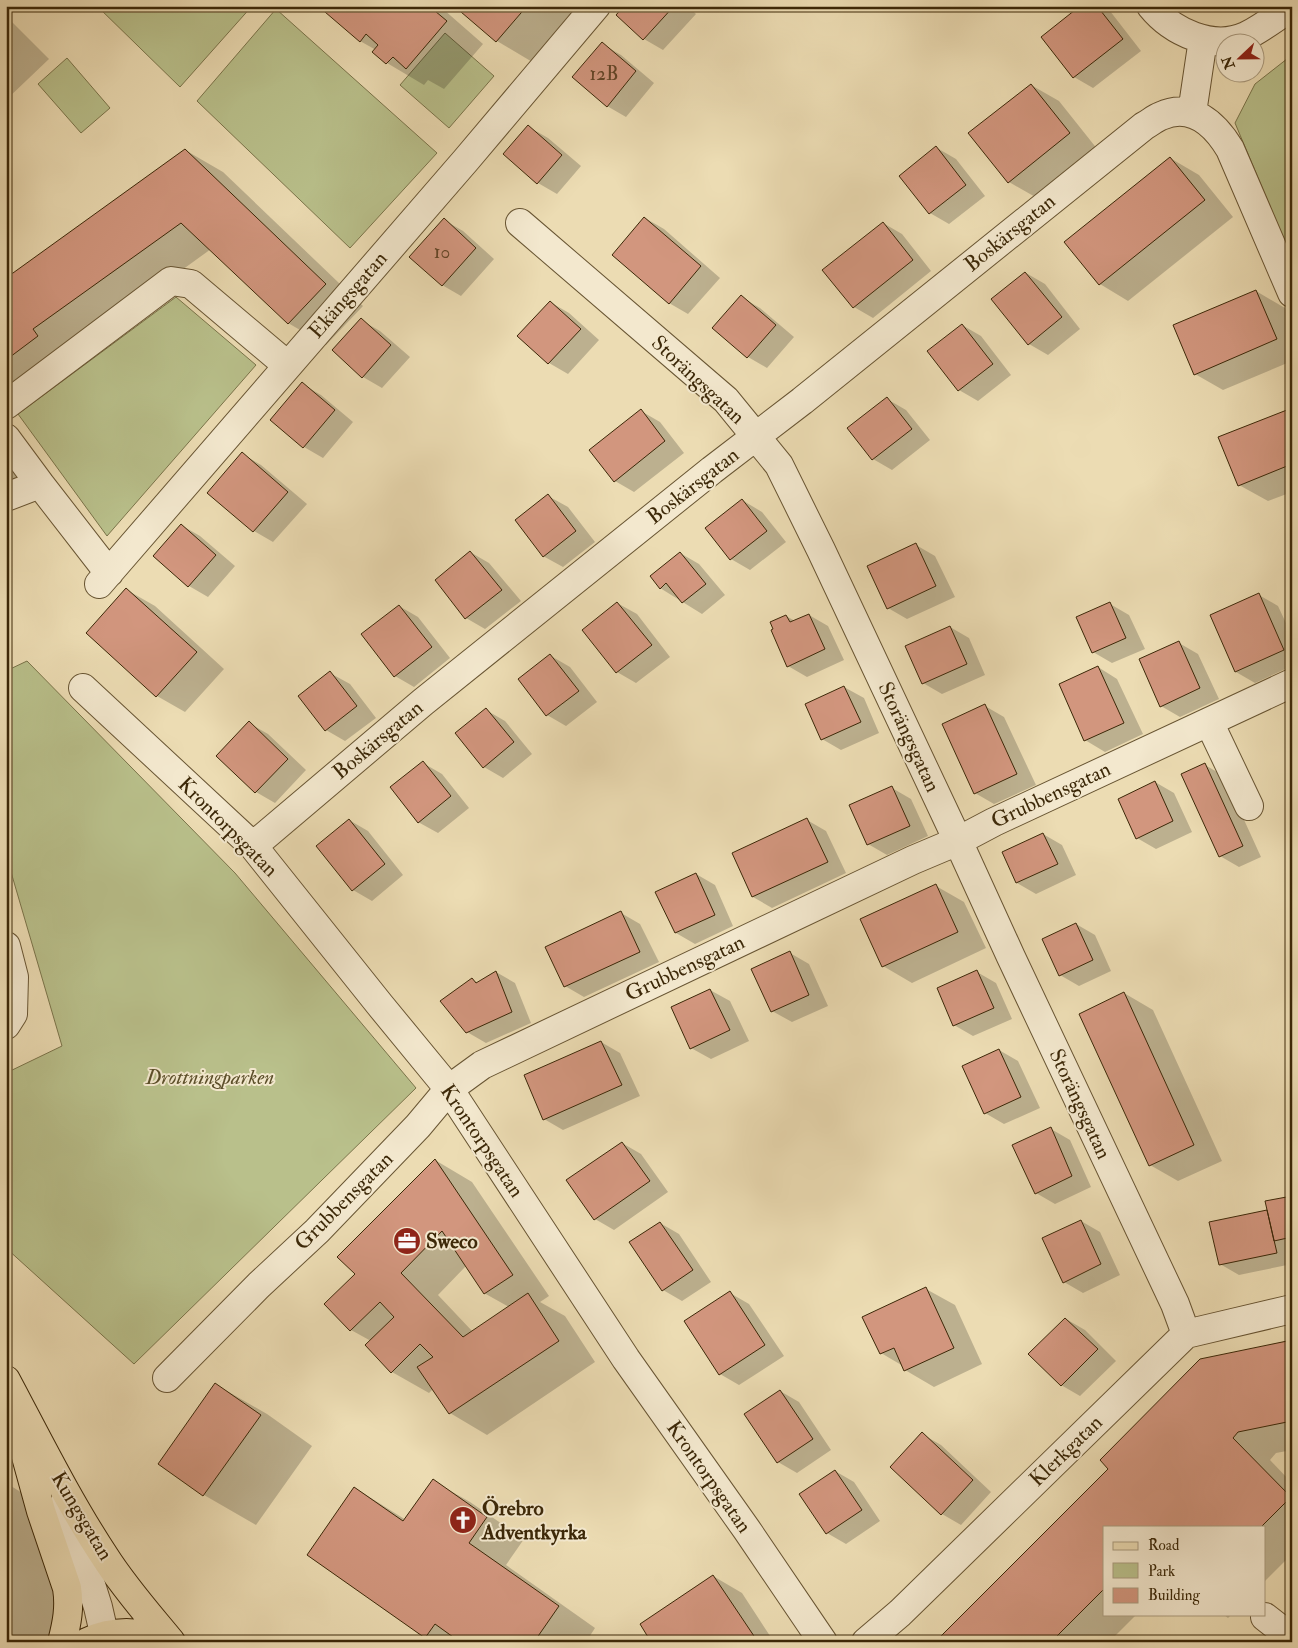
<svg xmlns="http://www.w3.org/2000/svg" width="1298" height="1648" font-family="'IM FELL Double Pica',serif">
	<rect width="100%" height="100%" fill="#ecdcb3"/>
	<filter id="stains"><feTurbulence type="fractalNoise" baseFrequency=".004" numOctaves="4"/><feColorMatrix values="0 0 0 0 .2 0 0 0 0 .09 0 0 0 0 .02 0 0 0 .5 -.17"/></filter>
	<radialGradient id="worn" r=".72"><stop offset=".6" stop-color="#630" stop-opacity="0"/><stop offset="1" stop-color="#630" stop-opacity=".3"/></radialGradient>
	<!-- green -->
	<path fill="#b9c08b" stroke="#7a744a" d="M97,6H252L180,87Z
		M276,9L437,153L350,248L197,101Z
		M445,33L494,76L449,128L400,85Z
		M1292,55V259L1235,123L1255,84Z
		M67,58L110,108L81,133L38,84Z
		M176,297L256,365L107,536L18,414Z
		M27,661L235,873L416,1088L134,1364L6,1248V1073L62,1046L6,855V671Z"/>
	<!-- shadow -->
	<path fill="#0003" fill-rule="evenodd" d="M320,6H445L443,9L483,44L444,89L428,80L424,85L387,63L376,50L360,41Z
		M455,6H582L534,63L497,41Z
		M626,6H687L696,14L663,50L644,39L618,15Z
		M1082,6H1102L1110,11L1141,51L1093,88L1074,77L1043,38Z
		M6,18L12,22L49,59L6,100Z
		M602,44L621,55L654,83L626,117L607,106Z
		M1031,85L1059,101L1098,150L1037,198L1009,182Z
		M529,127L548,138L581,166L557,194L538,183Z
		M937,148L956,159L985,196L949,224L930,213Z
		M185,150L223,172L363,306L326,345L288,323L211,249L70,351L25,394L6,383V264L14,274Z
		M1170,158L1199,175L1233,217L1128,301L1100,284Z
		M645,218L664,229L720,278L688,314L669,303Z
		M444,220L463,231L494,259L461,296L442,285Z
		M883,223L902,234L931,271L873,318L854,307Z
		M1026,273L1045,284L1080,329L1048,355L1029,344Z
		M1256,291L1285,308L1292,324V361L1223,390L1195,374Z
		M741,297L760,308L794,337L767,368L748,357L714,328Z
		M550,302L569,313L599,340L568,374L549,363Z
		M361,320L380,331L410,357L382,388L363,377Z
		M962,325L981,336L1011,375L978,401L959,390Z
		M302,384L321,395L353,422L323,458L304,447Z
		M887,399L906,410L930,440L892,470L873,459Z
		M1292,409V492L1268,501L1239,485Z
		M641,411L660,422L684,453L634,492L615,481Z
		M242,454L261,465L307,504L273,542L254,531L209,493Z
		M6,458L29,490L6,507Z
		M548,496L568,507L595,542L563,567L543,556Z
		M742,500L762,512L786,542L750,570L731,559Z
		M181,525L200,536L235,566L208,597L189,586L154,556Z
		M916,545L935,556L955,597L907,619L888,608Z
		M470,552L489,563L521,601L485,629L466,618L436,580Z
		M680,553L699,564L725,595L702,614L660,588Z
		M127,590L155,606L224,669L185,712L157,696Z
		M1259,595L1278,606L1292,636V666L1255,683L1236,672Z
		M617,603L637,614L670,657L636,683L617,672L584,630Z
		M1110,604L1129,615L1145,649L1112,663L1093,652Z
		M399,606L418,617L450,658L414,687L395,676Z
		M809,615L828,626L844,660L807,677L788,666L786,616L795,621Z
		M950,627L969,638L985,675L942,694L923,683Z
		M1179,643L1198,654L1219,699L1180,717L1161,706Z
		M551,656L570,667L597,702L566,726L547,715Z
		M1098,667L1117,679L1143,734L1105,752L1085,740L1060,685Z
		M330,673L350,684L376,718L345,741L326,730L300,696Z
		M844,687L864,698L879,733L841,750L822,739Z
		M985,706L1004,717L1036,785L994,804L975,793Z
		M486,710L505,721L532,754L503,778L484,767Z
		M249,723L268,734L306,770L275,803L256,792Z
		M423,763L442,774L469,808L438,833L418,822Z
		M1205,765L1224,776L1261,857L1239,867L1220,856Z
		M1155,782L1174,793L1192,832L1156,849L1137,838Z
		M892,788L911,799L928,836L887,855L868,844Z
		M349,820L368,831L403,875L372,901L353,890Z
		M807,820L826,831L846,873L772,908L753,897L733,854Z
		M1043,834L1062,845L1076,875L1036,894L1017,883Z
		M696,874L715,885L733,926L695,944L676,933L657,892Z
		M936,886L964,902L986,948L912,983L883,966L862,920Z
		M621,913L640,924L659,962L584,997L565,986Z
		M1076,924L1095,935L1111,971L1079,986L1060,975Z
		M790,953L809,964L828,1006L792,1022L772,1011Z
		M496,972L515,983L531,1023L486,1043L467,1032L472,979L478,983Z
		M977,972L996,983L1012,1019L973,1036L954,1025Z
		M710,990L730,1001L749,1041L711,1059L691,1048Z
		M1124,993L1153,1010L1222,1161L1178,1181L1150,1165Z
		M601,1042L620,1053L640,1096L563,1130L544,1119Z
		M999,1050L1018,1061L1040,1108L1004,1124L985,1113Z
		M1051,1129L1070,1140L1091,1187L1055,1204L1036,1193Z
		M622,1143L641,1154L668,1192L614,1230L595,1219Z
		M435,1160L472,1182L549,1296L540,1302L565,1316L595,1362L487,1435L450,1413L433,1389L429,1393L392,1372L371,1341L351,1330L357,1274ZM466,1266L484,1293L509,1307L473,1332L438,1295Z
		M1292,1197V1264L1239,1275L1220,1264L1210,1223L1269,1211Z
		M1081,1221L1100,1232L1120,1275L1083,1293L1064,1282Z
		M660,1223L679,1234L711,1282L682,1301L663,1290Z
		M926,1289L955,1305L982,1364L934,1387L905,1370L903,1366L881,1353Z
		M730,1293L749,1304L784,1356L739,1385L720,1374L686,1322Z
		M1066,1319L1085,1330L1116,1361L1080,1396L1061,1385Z
		M1292,1341V1450L1276,1453L1270,1460L1292,1483V1554L1264,1582V1527H1104V1614H1137L1109,1642H937L1110,1469Z
		M215,1384L267,1414L312,1446L256,1525L204,1495L159,1464Z
		M780,1391L799,1402L831,1450L797,1473L778,1462Z
		M922,1434L941,1445L991,1492L961,1525L942,1514Z
		M835,1471L854,1482L880,1521L846,1544L827,1533Z
		M433,1481L470,1502L524,1539L506,1565L595,1628L586,1642H435L309,1554L355,1488L406,1520Z
		M6,1483L24,1494L50,1541L59,1642H6Z
		M713,1576L742,1593L774,1642H653Z
		M1223,1614H1232L1228,1618Z"/>
	<!-- building -->
	<path fill="#d2967e" stroke="#3c2808" d="M318,6H429L447,21L406,69L393,57L386,64L372,52L378,45L366,34L360,42Z
		M454,6H527L496,42Z
		M624,6H674L643,40L616,15Z
		M1080,6H1097L1123,39L1073,78L1041,37Z
		M602,42L636,71L607,107L572,77Z
		M1031,84L1070,133L1008,183L968,133Z
		M528,125L562,155L537,184L503,154Z
		M936,146L966,185L929,214L899,176Z
		M185,149L326,284L288,324L181,223L33,329L38,336L6,360V278Z
		M1170,157L1205,200L1099,285L1064,242Z
		M644,217L701,266L669,304L612,255Z
		M444,218L476,248L442,286L409,257Z
		M883,222L913,260L853,308L822,270Z
		M1025,272L1062,317L1028,345L991,299Z
		M1256,290L1277,339L1194,375L1173,325Z
		M741,295L776,325L747,358L712,328Z
		M550,301L581,329L548,364L517,336Z
		M361,318L391,345L362,378L332,350Z
		M962,324L993,364L958,391L927,351Z
		M302,382L335,410L303,448L270,420Z
		M887,397L912,429L872,460L847,428Z
		M1292,408V464L1238,486L1218,437Z
		M641,409L665,441L614,482L589,450Z
		M242,452L288,492L253,532L207,493Z
		M548,494L576,531L543,557L515,520Z
		M742,499L767,531L730,560L705,528Z
		M181,524L216,555L188,587L153,556Z
		M916,543L936,586L887,609L867,566Z
		M470,551L502,590L465,619L435,580Z
		M680,552L706,584L682,603L666,583L660,589L650,576Z
		M126,588L197,652L156,697L86,633Z
		M1259,593L1284,650L1235,672L1210,615Z
		M617,602L652,645L616,673L582,630Z
		M1110,602L1126,638L1092,653L1076,617Z
		M399,605L432,647L394,677L361,634Z
		M809,614L825,649L787,667L771,630L773,629L770,622L786,615L790,622Z
		M950,626L967,664L922,684L905,646Z
		M1179,641L1200,688L1160,707L1139,659Z
		M550,654L579,691L546,716L518,679Z
		M1098,666L1124,723L1084,741L1059,684Z
		M330,671L357,706L325,731L298,696Z
		M844,686L861,722L821,740L805,704Z
		M985,704L1017,774L974,794L942,724Z
		M486,708L514,742L483,768L455,733Z
		M249,721L288,759L255,793L216,756Z
		M423,761L451,796L418,823L390,787Z
		M1205,763L1243,846L1219,857L1181,774Z
		M1155,781L1173,821L1136,839L1118,799Z
		M892,786L910,826L867,845L849,805Z
		M807,818L828,862L752,897L732,853Z
		M349,819L385,864L352,891L316,846Z
		M1043,833L1058,864L1016,883L1002,852Z
		M696,873L715,915L675,933L655,892Z
		M936,884L958,932L882,967L860,919Z
		M621,911L640,952L564,987L545,947Z
		M1076,923L1093,960L1059,976L1042,939Z
		M790,951L809,995L771,1012L751,969Z
		M977,970L994,1008L953,1026L937,988Z
		M496,971L512,1012L466,1033L440,1001L472,978L476,983Z
		M710,989L730,1030L690,1049L671,1007Z
		M1124,992L1194,1145L1149,1166L1079,1014Z
		M601,1041L622,1085L543,1120L524,1075Z
		M999,1049L1021,1097L984,1114L962,1066Z
		M1051,1127L1072,1176L1035,1194L1012,1145Z
		M622,1142L650,1181L594,1220L566,1180Z
		M435,1159L513,1275L484,1294L442,1231L401,1273L463,1337L528,1293L559,1341L449,1414L417,1367L433,1357L420,1344L391,1373L365,1345L394,1317L380,1302L350,1331L324,1304L355,1274L337,1257Z
		M1292,1196V1237L1274,1241L1265,1201Z
		M1267,1210L1277,1253L1219,1265L1209,1222Z
		M1081,1220L1101,1264L1063,1283L1042,1238Z
		M660,1222L693,1270L662,1291L629,1242Z
		M926,1287L954,1348L904,1371L894,1348L880,1354L862,1317Z
		M730,1291L765,1345L719,1375L684,1321Z
		M1065,1318L1098,1349L1061,1386L1028,1354Z
		M1292,1340V1421L1238,1432L1233,1438L1291,1497L1261,1527H1104V1589L1051,1642H935L1108,1469L1100,1460L1200,1359Z
		M215,1383L261,1415L203,1496L158,1464Z
		M780,1390L813,1439L777,1463L744,1414Z
		M922,1432L973,1480L941,1515L890,1467Z
		M835,1470L862,1510L826,1534L799,1494Z
		M433,1479L487,1517L469,1543L559,1606L534,1642H460L435,1624L425,1638L307,1555L354,1487L403,1521Z
		M6,1543L10,1558L9,1608L6,1615Z
		M713,1575L758,1642H651L640,1624Z"/>
	<g fill="none" stroke-linecap="round" stroke-linejoin="round">
		<!-- minor casing -->
		<g stroke="#685533" stroke-width="30">
			<path id="minor" d="M1151,6C1172,32 1213,51 1246,36C1262,28 1277,17 1292,6
				M1192,113L1203,39
				M520,223L726,400L779,465L821,550L958,841L1011,957L1175,1304L1186,1334
				M6,405L171,281L191,284L287,365
				M6,438L40,484L109,573
				M6,497L40,484
				M99,584L466,160L596,6
				M83,688L253,846L380,1005L449,1089L626,1359L747,1530L823,1642
				M1209,722L1249,806
				M253,846L423,702L712,470L802,401L1144,126C1150,123 1155,118 1161,116C1191,102 1215,124 1230,149L1292,293
				M6,946L14,977L13,1014L6,1025
				M167,1378L259,1285L317,1231L418,1126L449,1089L482,1065L913,860L958,841L994,822L1292,683
				M65,1502L98,1607L106,1642
				M1265,1617L1292,1638
				M866,1642L900,1613L1186,1334L1292,1309"/>
		</g>
		<!-- major casing -->
		<g stroke="#3c2808" stroke-width="30">
			<path id="major" d="M6,1380C38,1440 68,1501 105,1557C124,1587 148,1614 171,1642
				M17,1424L41,1511L67,1588C70,1607 67,1623 62,1642
				M87,1642C112,1630 141,1630 166,1642"/>
		</g>
		<!-- minor -->
		<use href="#minor" stroke="#f3e8ce" stroke-width="28"/>
		<!-- major -->
		<use href="#major" stroke="#ecdcb3" stroke-width="28"/>
	</g>
	<!-- icons -->
	<defs>
		<g id="office-disc" transform="scale(1.4375)"><circle r="9.5" fill="#8f2418" stroke="#f3e8ce"/><path d="M-6-3h4V-5.5h4V-3h4V5H-6ZM-1-4.5V-3h2v-1.5ZM-6 0V1H6V0Z" fill="#fff"/></g>
		<g id="church-disc" transform="scale(1.4375)"><circle r="9.5" fill="#8f2418" stroke="#f3e8ce"/><path d="M-1.2-6h2.4v3.5h3.3v2.4h-3.3V6h-2.4V-.1h-3.3v-2.4h3.3Z" fill="#fff"/></g>
	</defs>
	<g fill-rule="evenodd">
		<use href="#office-disc" x="407" y="1241"/>
		<use href="#church-disc" x="463" y="1520"/>
	</g>
	<g text-anchor="middle" dominant-baseline="central" stroke-width="4" stroke-linejoin="round" paint-order="stroke">
		<!-- number labels -->
		<g font-size="19" fill="#624426">
			<text x="604" y="74">12B</text>
			<text x="442" y="252">10</text>
		</g>
		<!-- street labels -->
		<g font-size="21" fill="#3c2808" stroke="#f3e8ce">
			<text transform="translate(1010 233) rotate(-39)">Boskärsgatan</text>
			<text transform="translate(348 295) rotate(-49)">Ekängsgatan</text>
			<text transform="translate(698 380) rotate(43)">Storängsgatan</text>
			<text transform="translate(693 486) rotate(-38)">Boskärsgatan</text>
			<text transform="translate(909 737) rotate(65)">Storängsgatan</text>
			<text transform="translate(378 740) rotate(-40)">Boskärsgatan</text>
			<text transform="translate(1051 795) rotate(-25)">Grubbensgatan</text>
			<text transform="translate(228 827) rotate(45)">Krontorpsgatan</text>
			<text transform="translate(685 968) rotate(-25)">Grubbensgatan</text>
			<text transform="translate(1080 1104) rotate(65)">Storängsgatan</text>
			<text transform="translate(482 1141) rotate(56)">Krontorpsgatan</text>
			<text transform="translate(344 1201) rotate(-45)">Grubbensgatan</text>
			<text transform="translate(1066 1451) rotate(-44)">Klerkgatan</text>
			<text transform="translate(709 1477) rotate(55)">Krontorpsgatan</text>
			<text transform="translate(82 1516) rotate(59)">Kungsgatan</text>
		</g>
		<!-- park labels -->
		<g font-size="21" font-style="italic" fill="#5b4e29" stroke="#f3e8ce">
			<text x="210" y="1077">Drottningparken</text>
		</g>
		<!-- poi labels -->
		<g font-size="21" font-weight="bold" fill="#3c2808" stroke="#f3e8ce" text-anchor="start">
			<text x="426" y="1241">Sweco</text>
			<text x="482" y="1508">Örebro<tspan x="482" dy="24">Adventkyrka</tspan></text>
		</g>
	</g>
	<!-- margin -->
	<rect width="1298" height="1648" fill="none" stroke="#ecdcb3" stroke-width="25"/>
	<rect x="8" y="8" width="1283" height="1633" fill="none" stroke="#3c2808" stroke-width="2.5"/>
	<rect x="12" y="12" width="1273" height="1623" fill="none" stroke="#3c2808"/>
	<!-- legend -->
	<rect x="1103" y="1526" width="162" height="90" fill="#f3e8ce" stroke="#aa9b7f"/>
	<rect x="1113" y="1542" width="25" height="8" fill="#ecdcb3" stroke="#aa9b7f"/>
	<text x="1148" y="1550" font-size="15" fill="#3c2808">Road</text>
	<rect x="1113" y="1563" width="25" height="15" fill="#b9c08b" stroke="#aa9b7f"/>
	<text x="1148" y="1576" font-size="15" fill="#3c2808">Park</text>
	<rect x="1113" y="1588" width="25" height="15" fill="#d2967e" stroke="#aa9b7f"/>
	<text x="1148" y="1600" font-size="15" fill="#3c2808">Building</text>
	<!-- north arrow -->
	<g transform="translate(1240 58) rotate(248)"><circle r="24" fill="#f3e8ce" stroke="#aa9b7f"/>
	<path d="M0-4L9 19L0 12L-9 19Z" fill="#8f2418"/>
	<text y="-8" font-size="14" font-weight="bold" text-anchor="middle" fill="#3c2808">N</text>
	</g>
	<rect width="100%" height="100%" filter="url(#stains)"/>
	<rect width="100%" height="100%" fill="url(#worn)"/>
</svg>
